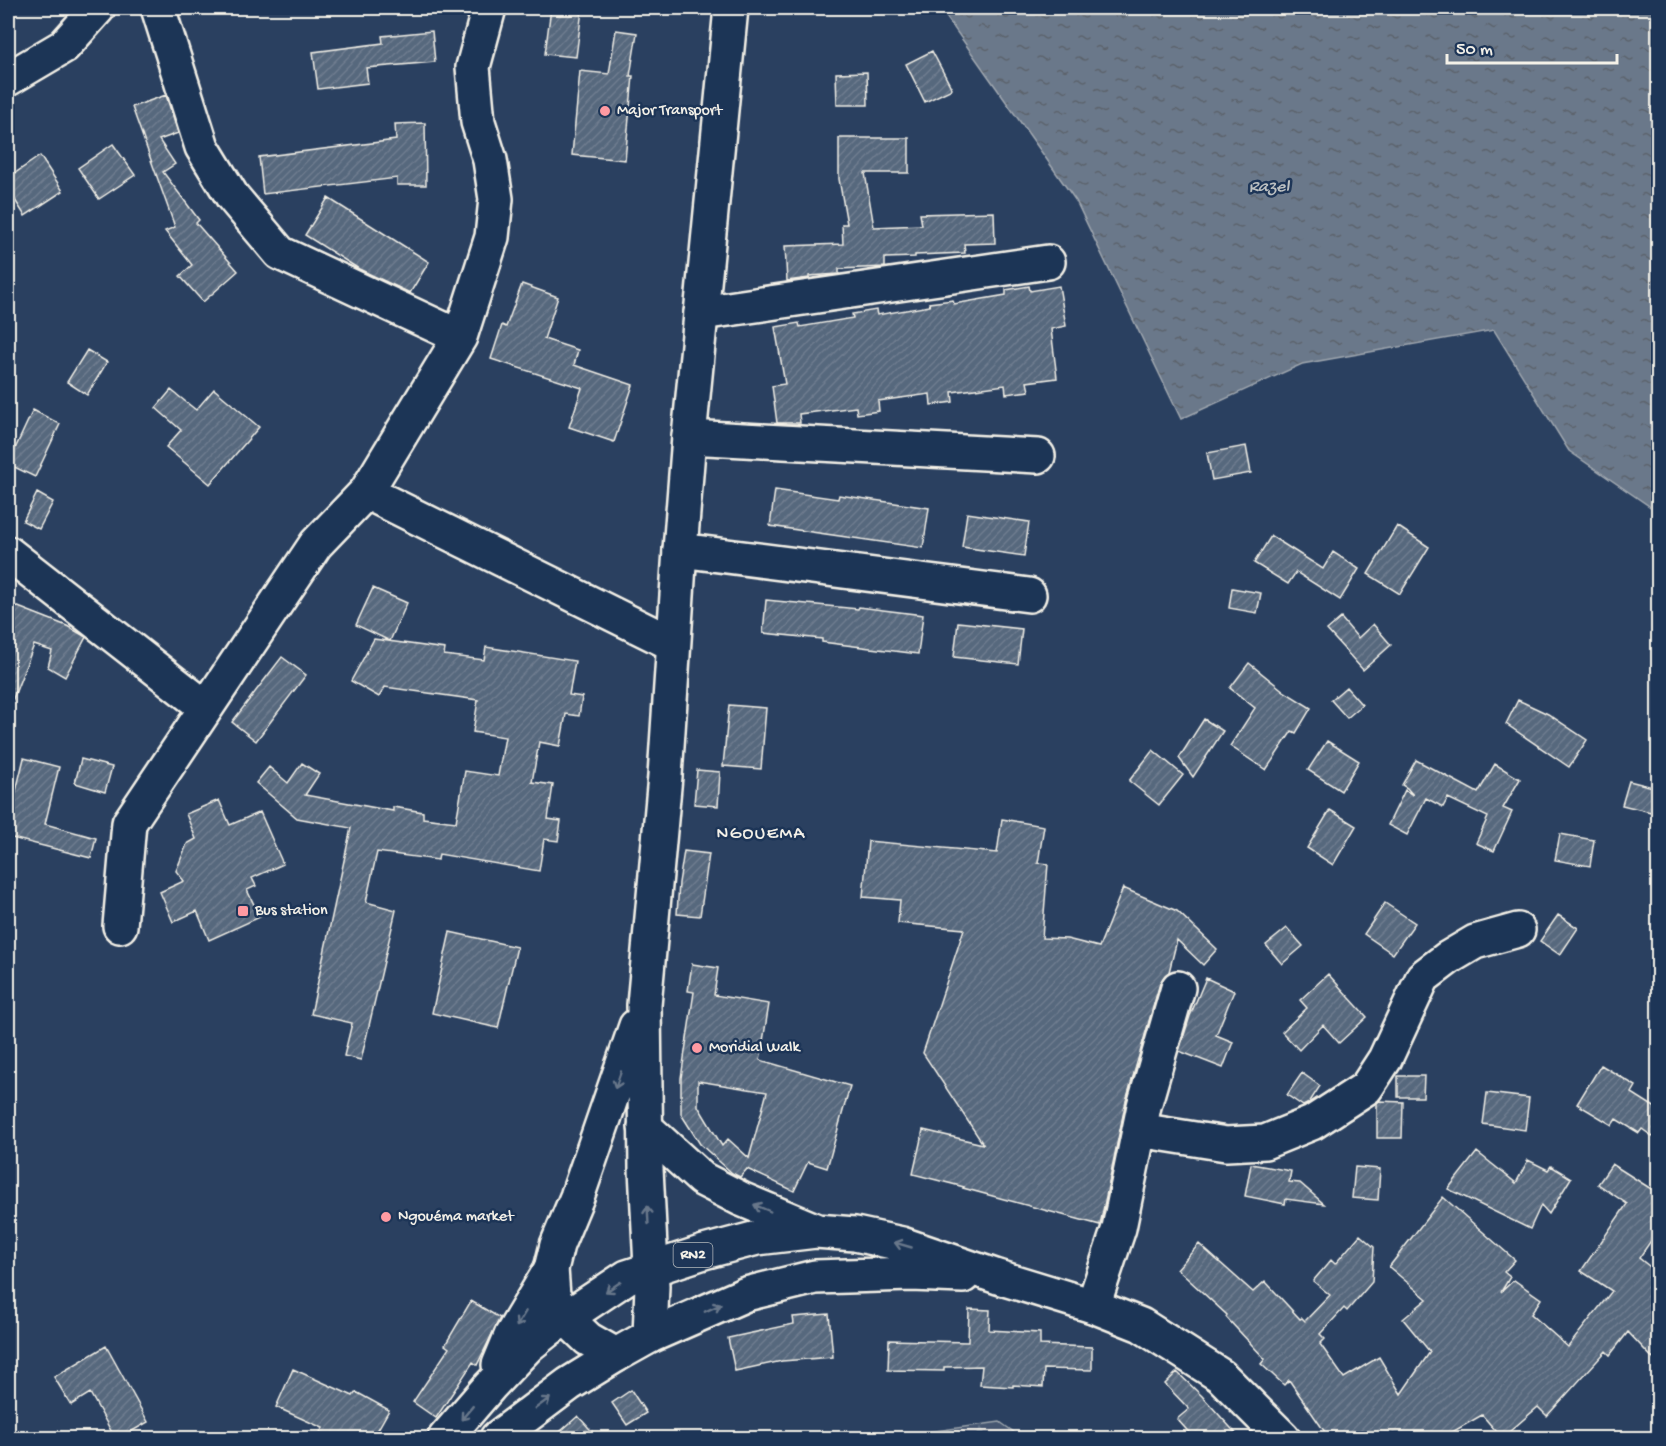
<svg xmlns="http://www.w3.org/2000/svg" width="1666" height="1446" font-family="'Gochi Hand',sans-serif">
	<defs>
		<pattern id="forest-firs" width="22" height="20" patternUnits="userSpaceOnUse" patternTransform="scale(1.5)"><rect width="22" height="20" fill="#445771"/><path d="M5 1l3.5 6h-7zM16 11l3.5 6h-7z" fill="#607085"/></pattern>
		<pattern id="water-ripples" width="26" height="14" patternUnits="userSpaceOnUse" patternTransform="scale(1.5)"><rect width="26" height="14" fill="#6a788a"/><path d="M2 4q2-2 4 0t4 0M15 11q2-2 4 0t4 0" fill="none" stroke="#5b626b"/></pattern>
		<pattern id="building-hatch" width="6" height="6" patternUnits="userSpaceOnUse" patternTransform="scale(1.5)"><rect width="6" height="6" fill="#56677d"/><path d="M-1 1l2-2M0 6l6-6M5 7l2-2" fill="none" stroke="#6f7d8f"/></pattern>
	</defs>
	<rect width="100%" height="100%" fill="#2a4060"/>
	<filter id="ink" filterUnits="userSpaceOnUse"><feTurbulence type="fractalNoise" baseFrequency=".0167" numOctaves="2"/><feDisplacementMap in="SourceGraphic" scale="12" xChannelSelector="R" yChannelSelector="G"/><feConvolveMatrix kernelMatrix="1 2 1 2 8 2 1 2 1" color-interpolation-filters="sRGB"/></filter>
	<g filter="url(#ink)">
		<!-- forest -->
		<path fill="url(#forest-firs)" stroke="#9ca4ac" stroke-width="1.5" d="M1000,1422L1022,1438H885Z"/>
		<!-- water -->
		<path fill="url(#water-ripples)" stroke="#a1a8b0" stroke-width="1.5" d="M940,8H1658V512L1569,451L1494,330L1302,364L1181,419L1076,201Z"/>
		<!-- building -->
		<path fill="url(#building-hatch)" stroke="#f4f1e8" stroke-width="1.5" fill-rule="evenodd" d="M551,8L582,10L576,57L545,54Z
			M616,30L637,33L630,76H633L625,160L572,155L580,71L609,74Z
			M432,31L435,62L366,68L368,83L318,89L313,52L383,43L382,36Z
			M932,51L952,89L925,102L906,64Z
			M867,72L868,105H837L836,73Z
			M166,95L178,133L159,140L175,164L163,172L199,220L196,223L238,271L203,302L180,276L192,265L165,231L175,227L132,107Z
			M425,123L426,185H397V178L263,194L259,157L396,140L395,124Z
			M839,138H909V173H865L874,227L922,225L920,214L994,212L995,243L964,244L965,253L915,255V257L885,258V267L839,269V274L809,276V278L787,281L785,246L843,244L842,224H847L839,179Z
			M113,144L135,175L99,199L78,168Z
			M40,156L63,191L25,216L8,189V178Z
			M328,198L429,262L410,293L359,269L305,235Z
			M522,284L558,297L544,339L578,350L574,365L633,385L614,442L569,427L582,388L491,359L502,325L506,327Z
			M1029,286L1030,291L1059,286L1066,326L1051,329L1057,378L1027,382L1029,391L1006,394L1005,385L952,392L953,402L931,405L930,394L878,401L879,411L857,414L856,407L799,414L800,423H777L772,386L785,384L775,327L799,323L800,327L853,318L852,314L876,310L877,315L930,306L929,303L953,300L954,304L1006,295V290Z
			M87,350L107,362L87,395L67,382Z
			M214,389L259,427L210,484L166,447L181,430L156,408L171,390L196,410Z
			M33,410L60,424L35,477L8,464Z
			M1246,446L1251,473L1212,480L1207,453Z
			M775,490L838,499L839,495L929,508L923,548L770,526Z
			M37,493L53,502L39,529L23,521Z
			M967,513L1029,522L1024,556L962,547Z
			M1397,526L1429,547L1400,594L1368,574Z
			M1271,536L1323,569L1333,552L1359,569L1340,600L1296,572L1288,584L1254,563Z
			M373,588L407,603L390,641L356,625Z
			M1232,588L1261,593L1257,613L1229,608Z
			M766,600L858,609L859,607L923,615L918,654L822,642V639L763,633Z
			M8,603L67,626L86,637L65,677L48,667L52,651L34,645L9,709Z
			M1341,618L1358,638L1373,624L1391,645L1363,670L1327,630Z
			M958,622L1022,629L1018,664L954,657Z
			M374,639L445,649L444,655L484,660L486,647L575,661L569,695L582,697L579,716L566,714L560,746L539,742L532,782L553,785L548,819L561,821L558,841L544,839L539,871L439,854L438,860L377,852L366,902L396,910L361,1060L344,1056L352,1023L311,1014L351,828L297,818L256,783L269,767L288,783L302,763L319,774L305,795L393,811V807L423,812V818L456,822L465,771L498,776L505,737L473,732L478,700L385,687L379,697L351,681Z
			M282,657L306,675L256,741L232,722Z
			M1249,663L1285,692L1311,708L1296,733L1292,731L1266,770L1230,746L1255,708L1230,688Z
			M1346,687L1362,705L1347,718L1331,700Z
			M1518,700L1548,714L1587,740L1569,767L1506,724Z
			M729,705L766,708L761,769L723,766Z
			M1204,719L1223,731L1193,777L1179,758Z
			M1327,741L1359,761L1341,791L1308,770Z
			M1153,750L1183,775L1159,805L1129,781Z
			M24,758L59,767L45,824L96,838L91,858L8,837V824Z
			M81,759L112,767L105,792L75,783Z
			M1416,760L1478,793L1495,764L1520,779L1503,808L1512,812L1494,851L1476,843L1488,817L1448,798L1443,807L1426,798L1407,835L1388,825L1405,790L1413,795L1407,788L1402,785Z
			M697,770L720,772L718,806L694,804Z
			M1629,781L1657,788L1651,812L1622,805Z
			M219,800L230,825L260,812L283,864L252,878L256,886L247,890L260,917L209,940L197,911L173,922L160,892L184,881L176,871L187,844L196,839L186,814Z
			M1330,810L1356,826L1333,865L1307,848Z
			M1002,819L1044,826L1038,863L1048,864L1042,938L1067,939L1099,947L1123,888L1177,911L1217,949L1203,965L1177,940L1169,972L1165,975L1160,983L1126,1101L1100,1225L963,1188L964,1187L913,1174L923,1130L983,1144L923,1053L964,929L898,923L900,900L863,897L868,841L997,853Z
			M1560,834L1594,840L1590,866L1555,860Z
			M684,851L709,854L700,916L677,914L679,883Z
			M1385,903L1415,923L1393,954L1364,934Z
			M1558,915L1578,928L1560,955L1540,941Z
			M1287,928L1303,946L1282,964L1266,945Z
			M450,932L517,947L498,1028L432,1013Z
			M692,964L718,968L714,995L769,1004L760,1060L850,1086L827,1168L808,1162L794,1191L747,1169L740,1177L732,1173L700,1144L681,1114V1078L694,992L688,991ZM698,1081L767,1092L749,1158L728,1139L722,1146L698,1106Z
			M1328,974L1367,1017L1339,1043L1323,1025L1299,1050L1282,1032L1307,1008L1300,1000Z
			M1206,978L1234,991L1216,1035L1233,1042L1223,1068L1179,1051L1190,1016Z
			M1601,1065L1636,1086L1632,1093L1659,1110V1141L1642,1129L1639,1133L1616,1119L1612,1125L1577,1104Z
			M1302,1073L1320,1086L1309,1103L1303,1106L1287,1095Z
			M1398,1076H1424L1423,1097H1398Z
			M1487,1093L1529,1098L1525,1130L1483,1124Z
			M1379,1101L1403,1102L1402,1138H1377V1103Z
			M1477,1152L1516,1183L1528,1160L1548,1170L1551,1166L1571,1178L1549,1214L1541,1205L1530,1229L1448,1189Z
			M1251,1164L1291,1171L1289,1182L1300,1183L1324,1204L1286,1199L1285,1204L1245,1196Z
			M1612,1164L1659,1194V1229L1639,1258L1659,1274V1365L1628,1332L1610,1355L1606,1351L1547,1416L1538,1407L1502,1438L1482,1415L1442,1438H1329L1289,1380L1284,1385L1261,1364L1265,1359L1226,1317L1227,1315L1177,1269L1199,1244L1253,1292L1265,1281L1300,1319L1302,1318L1305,1321L1330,1295L1313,1281L1331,1260L1335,1264L1360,1235L1374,1247L1372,1282L1347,1311L1344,1308L1320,1334L1325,1339L1320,1344L1344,1378L1379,1357L1401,1394L1430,1352L1403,1319L1427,1299L1389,1267L1443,1197L1515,1260L1504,1272L1510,1277L1501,1292L1514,1280L1541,1299L1531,1314L1568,1347L1612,1291L1581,1271L1627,1204L1598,1184Z
			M1355,1167L1380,1169L1378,1200L1352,1198Z
			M471,1301L500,1318L477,1365L473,1362L436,1418L413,1402L449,1348L445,1345Z
			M969,1309L990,1310L989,1330L1040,1333V1345L1092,1347V1370L1044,1369L1043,1387L1013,1385V1387L980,1385L982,1366L944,1367V1371L888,1370L889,1340L968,1342Z
			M829,1314L833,1357L782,1361L735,1371L728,1338L794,1324L793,1317Z
			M106,1346L148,1422L120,1438H115L90,1393L71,1405L54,1377Z
			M293,1369L353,1396L356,1392L389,1410L373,1438H316L323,1428L276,1407Z
			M1177,1372L1202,1396L1240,1438H1194L1177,1419L1189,1409L1165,1384Z
			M631,1390L646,1413L627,1425L612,1403Z
			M578,1416L598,1438H553Z"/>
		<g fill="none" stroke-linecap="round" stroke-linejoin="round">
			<!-- minor casing -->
			<g stroke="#f4f1e8" stroke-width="38">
				<path id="minor" d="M158,8L202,147L232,196L280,253L460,337
					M8,79L64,46L98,8
					M701,313L1048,262
					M689,437L1038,456
					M366,492L673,644
					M680,550L1029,595
					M8,553L205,707
					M120,926L129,823L316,544L366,492L460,337L492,237L496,199L490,160L478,122L473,67L489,8
					M1139,1130L1226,1144L1265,1142L1312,1123L1366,1088L1385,1059L1423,977L1448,958L1475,942L1518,930
					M1093,1306L1119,1228L1144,1106L1178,988"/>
			</g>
			<!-- major casing -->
			<g stroke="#f4f1e8" stroke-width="38">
				<path id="major" d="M650,1336L652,1286L646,1169L644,1005L665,776L680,550L689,437L731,8
					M616,1355L588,1339L566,1318L553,1296L551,1269L557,1245L577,1197L636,1026"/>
			</g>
			<!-- highway casing -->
			<g stroke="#f4f1e8" stroke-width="38">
				<path id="highway" d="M645,1127L702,1179L741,1199L815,1230
					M499,1365L511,1336L551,1269
					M445,1438L490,1386L529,1345L549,1329L627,1277L704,1252L757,1238L816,1231L855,1234L902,1244L998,1277L1093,1306L1141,1325L1221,1376L1283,1438
					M497,1438L569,1384L616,1355L650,1336L746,1294L815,1277L911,1274L963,1276"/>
			</g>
			<!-- minor -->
			<use href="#minor" stroke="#1d3557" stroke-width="33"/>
			<!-- major -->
			<use href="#major" stroke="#1d3557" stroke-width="33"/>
			<!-- highway -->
			<use href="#highway" stroke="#1d3557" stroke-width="33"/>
		</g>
		<!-- one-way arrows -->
		<defs><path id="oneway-shaft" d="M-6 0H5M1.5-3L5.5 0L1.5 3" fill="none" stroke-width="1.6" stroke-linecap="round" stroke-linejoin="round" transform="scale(1.5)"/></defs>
		<g stroke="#68778a">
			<use href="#oneway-shaft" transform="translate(618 1080) rotate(109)"/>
			<use href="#oneway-shaft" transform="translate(762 1208) rotate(-157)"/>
			<use href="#oneway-shaft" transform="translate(648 1215) rotate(-93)"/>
			<use href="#oneway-shaft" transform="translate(903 1245) rotate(-164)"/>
			<use href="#oneway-shaft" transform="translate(613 1287) rotate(146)"/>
			<use href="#oneway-shaft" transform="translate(713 1308) rotate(-24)"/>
			<use href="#oneway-shaft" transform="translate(521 1319) rotate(121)"/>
			<use href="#oneway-shaft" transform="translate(543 1403) rotate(-36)"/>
			<use href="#oneway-shaft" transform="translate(467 1413) rotate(130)"/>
		</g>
	</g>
	<!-- markers -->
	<g fill="#ff9aa2" stroke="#1d3557" stroke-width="2">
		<circle cx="605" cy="111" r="6"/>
		<rect x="237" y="905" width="12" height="12" rx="3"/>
		<circle cx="697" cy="1048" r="6"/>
		<circle cx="386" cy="1217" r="6"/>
	</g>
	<g text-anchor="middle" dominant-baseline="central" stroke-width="5" stroke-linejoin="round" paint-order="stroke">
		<!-- shield labels -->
		<rect fill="#1d3557" stroke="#b4b9bc" stroke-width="1.5" x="673.5" y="1243" width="39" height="24" rx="4.5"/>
		<g font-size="15" font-weight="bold" fill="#f4f1e8">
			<text x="693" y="1255">RN2</text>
		</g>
		<!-- poi labels -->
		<g font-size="16" fill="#f4f1e8" stroke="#1d3557" text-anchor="start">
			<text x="617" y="111">Major Transport</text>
			<text x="255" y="911">Bus station</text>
			<text x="709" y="1048">Moridial Walk</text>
			<text x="398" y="1217">Ngouéma market</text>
		</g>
		<!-- water labels -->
		<g font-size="18" font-style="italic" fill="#bdc1c2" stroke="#1d3557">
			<text x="1269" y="187">Razel</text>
		</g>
		<!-- neighbourhood labels -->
		<g font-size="18" letter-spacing="1.5" fill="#f4f1e8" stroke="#1d3557">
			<text x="761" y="834">NGOUEMA</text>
		</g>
	</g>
	<!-- margin -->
	<rect width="1666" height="1446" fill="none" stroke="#1d3557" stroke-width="30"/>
	<rect x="15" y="15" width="1636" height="1416" fill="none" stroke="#f4f1e8" stroke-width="2" filter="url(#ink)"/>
	<!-- scale -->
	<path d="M1447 54v9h170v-9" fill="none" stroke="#f4f1e8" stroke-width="3"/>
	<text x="1456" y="54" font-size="18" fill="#f4f1e8" stroke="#1d3557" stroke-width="4.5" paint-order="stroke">50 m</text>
</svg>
